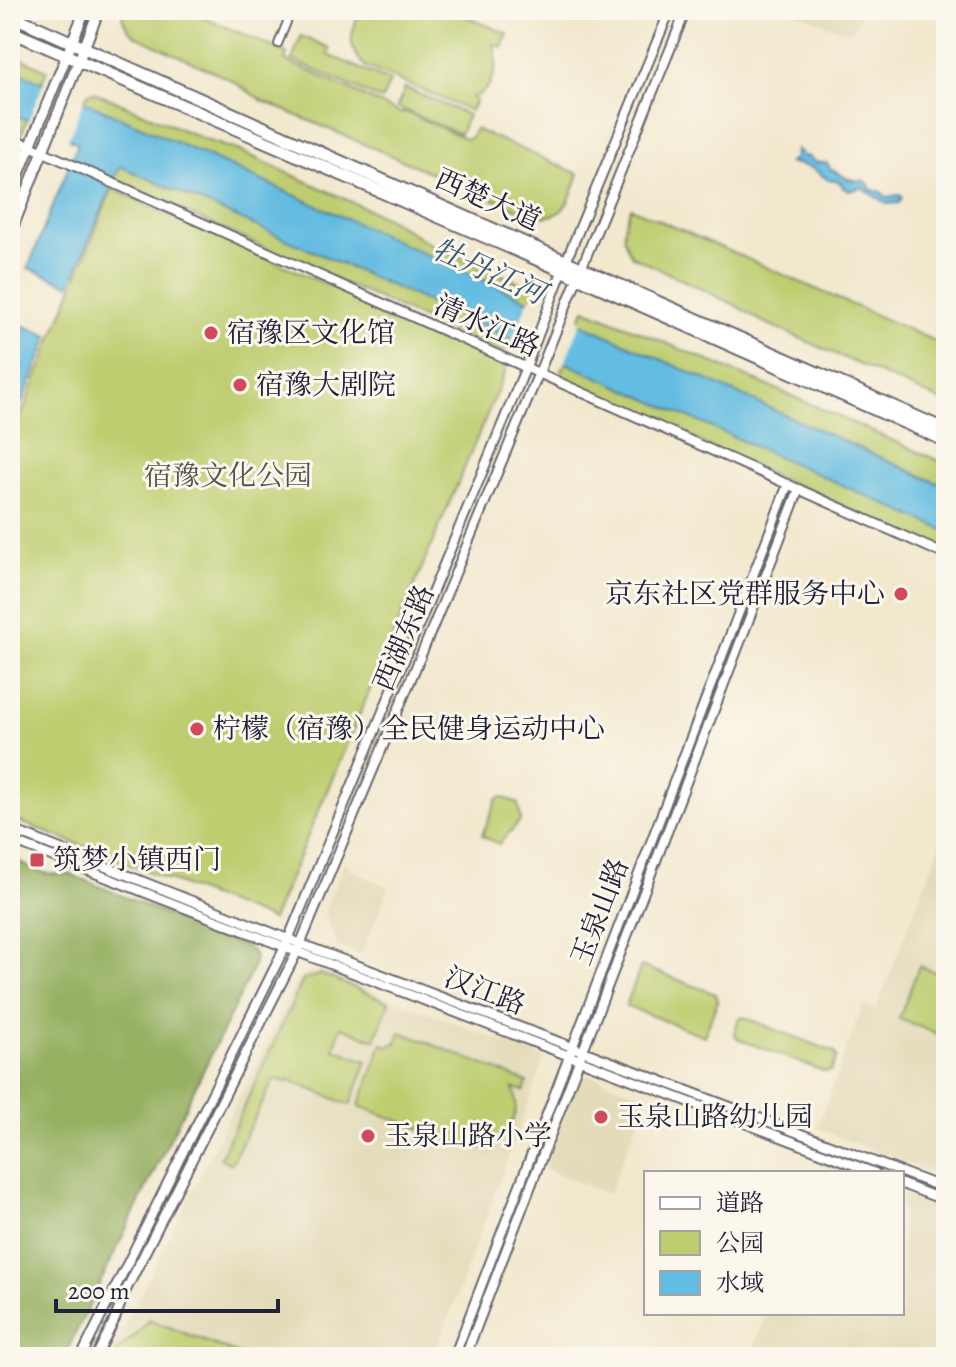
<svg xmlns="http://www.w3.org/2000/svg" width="956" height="1367" font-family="Alegreya,'Noto Serif SC',serif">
	<rect width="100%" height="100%" fill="#fbf7ec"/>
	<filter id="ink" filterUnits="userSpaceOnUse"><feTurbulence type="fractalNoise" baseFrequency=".0125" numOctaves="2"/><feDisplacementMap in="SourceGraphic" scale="16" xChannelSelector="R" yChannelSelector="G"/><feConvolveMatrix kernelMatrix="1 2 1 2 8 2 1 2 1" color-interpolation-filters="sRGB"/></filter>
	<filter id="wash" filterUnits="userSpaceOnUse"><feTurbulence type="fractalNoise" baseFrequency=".006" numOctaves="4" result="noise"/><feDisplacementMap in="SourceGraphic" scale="32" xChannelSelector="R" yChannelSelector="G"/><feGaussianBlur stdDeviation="1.8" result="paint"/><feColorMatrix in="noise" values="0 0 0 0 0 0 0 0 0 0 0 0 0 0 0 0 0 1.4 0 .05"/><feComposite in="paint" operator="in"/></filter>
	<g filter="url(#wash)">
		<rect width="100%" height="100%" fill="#f2e8ce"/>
		<!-- built -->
		<path fill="#e4dbba" d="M791,10H862L855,29L848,33Z
			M946,831V1179L817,1128L863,1005L876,1009Z
			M345,860L351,870L389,887L361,955L338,946L324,913Z
			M320,971L545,1058L434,1357H109L297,981L308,973Z
			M589,1075L647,1097L609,1194L544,1169L577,1081Z
			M902,1194L946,1211V1357H750L766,1313H902Z"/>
		<!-- green -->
		<path fill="#becd70" stroke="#707856" stroke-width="2" d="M122,10H186L287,53L285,60L400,113L405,112L466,139L470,138L475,129L579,174C568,203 565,224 528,214L263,101L229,79L135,36C127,29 121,21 122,10Z
			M360,10H450L508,34L502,47L493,44C501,63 493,92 472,97L476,100L471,111L365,66C345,45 351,34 360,10Z
			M301,36L330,48L328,55L390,81L382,100L292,60Z
			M10,53L47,70L10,163Z
			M405,88L468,115L460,134L397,107Z
			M94,92L209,141L240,151L391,220L432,245L535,289L529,301L83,101L89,93Z
			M119,165L513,339C509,348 507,351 498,352L113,180Z
			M112,189L501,362L506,370L272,920L10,818V444Z
			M631,208L946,346V403L761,321L737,306L632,256C620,238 622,226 631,208Z
			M585,309L778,390L946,464V487L578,323Z
			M565,362L946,530V553L565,381L561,370Z
			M501,797L518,803L521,820L499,844L484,837L482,835L497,799Z
			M641,966L716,994L718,1000L704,1036L626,1006Z
			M919,966L946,976V1037L899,1019Z
			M321,974L389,1002L375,1040L341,1027L334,1049L367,1061L350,1105L288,1080L287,1082L274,1079L231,1164L220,1158L303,980Z
			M743,1017L834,1052L837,1057L831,1071L825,1072L738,1039L734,1033L739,1019Z
			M401,1032L527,1082L524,1091L513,1088C522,1109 510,1140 486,1147C480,1149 474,1147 467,1146L359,1106L382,1044L389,1046L396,1043Z
			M148,1319L246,1357H113C123,1340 141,1336 148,1319Z"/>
		<!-- forest -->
		<path fill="#96b062" stroke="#5c694e" stroke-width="2" d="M10,856C30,869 45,877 70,874L252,950L255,957L253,968L64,1357H10Z"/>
		<!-- water -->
		<path fill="#63bce1" stroke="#426f8e" stroke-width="2" d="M10,68L946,487V531L120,166L70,285L28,268L78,143L10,112Z
			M796,149L803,156L809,157L815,162L827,163L831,170C839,171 842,177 849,179C861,184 863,174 872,190L881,192L886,197L900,195L902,198L899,203L887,204L861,187L851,191L843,188L841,183L835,180H828C812,167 811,166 789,163L795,158Z
			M10,320L49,336L10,433Z"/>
		<!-- pier -->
		<path fill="#f2e8ce" d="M45,80L85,98L67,142L27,124Z
			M530,297L582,320L563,366L511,343Z"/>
	</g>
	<g filter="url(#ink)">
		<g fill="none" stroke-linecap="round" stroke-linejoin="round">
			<!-- street casing -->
			<g stroke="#6b676e" stroke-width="10">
				<path id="street" d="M278,44L292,10"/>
			</g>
			<!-- secondary casing -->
			<g stroke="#6b676e" stroke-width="12">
				<path id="secondary" d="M10,137L946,555
					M10,829L288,939L946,1189
					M10,840L285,947L875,1173
					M902,1184L946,1201
					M81,1357L285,947L526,367L566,261L670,10
					M96,1357L115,1319L124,1294L297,952L543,363L686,10
					M454,1357L788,484
					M465,1357L799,489"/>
			</g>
			<!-- primary casing -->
			<g stroke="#6b676e" stroke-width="13">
				<path id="primary" d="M10,196L85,10
					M10,234L99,10"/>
			</g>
			<!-- highway casing -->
			<g stroke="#6b676e" stroke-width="15">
				<path id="highway" d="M10,15L946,430
					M10,31L548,264L946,441"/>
			</g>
			<!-- street -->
			<use href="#street" stroke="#fff" stroke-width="6"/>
			<!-- secondary -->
			<use href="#secondary" stroke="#fff" stroke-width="8"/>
			<!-- primary -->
			<use href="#primary" stroke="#fff" stroke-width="9"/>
			<!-- highway -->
			<use href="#highway" stroke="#fff" stroke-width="11"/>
		</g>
	</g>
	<!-- markers -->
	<g fill="#d1495b" stroke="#fbf7ec" stroke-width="3">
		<circle cx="211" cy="333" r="8"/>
		<circle cx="240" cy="385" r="8"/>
		<circle cx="901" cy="594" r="8"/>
		<circle cx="197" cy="729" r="8"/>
		<rect x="29" y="852" width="16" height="16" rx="4"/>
		<circle cx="601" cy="1117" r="8"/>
		<circle cx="368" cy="1136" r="8"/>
	</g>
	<g text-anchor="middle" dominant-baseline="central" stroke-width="6" stroke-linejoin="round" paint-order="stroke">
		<!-- street labels -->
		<g font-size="28" fill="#22223b" stroke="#fbf7ec">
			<text transform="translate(488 200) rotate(24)">西楚大道</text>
			<text transform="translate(487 326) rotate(24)">清水江路</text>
			<text transform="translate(404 638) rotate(-67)">西湖东路</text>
			<text transform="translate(600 912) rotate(-69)">玉泉山路</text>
			<text transform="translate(485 991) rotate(21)">汉江路</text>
		</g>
		<!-- poi labels -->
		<g font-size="28" fill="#22223b" stroke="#fbf7ec" text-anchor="start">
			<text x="227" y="333">宿豫区文化馆</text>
			<text x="256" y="385">宿豫大剧院</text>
			<text x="885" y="594" text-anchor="end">京东社区党群服务中心</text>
			<text x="213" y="729">柠檬（宿豫）全民健身运动中心</text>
			<text x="53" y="860">筑梦小镇西门</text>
			<text x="617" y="1117">玉泉山路幼儿园</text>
			<text x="384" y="1136">玉泉山路小学</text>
		</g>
		<!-- park labels -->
		<g font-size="28" fill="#51554b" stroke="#fbf7ec">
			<text x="228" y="476">宿豫文化公园</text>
		</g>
		<!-- water labels -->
		<g font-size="30" font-style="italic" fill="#395875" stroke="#fbf7ec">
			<text transform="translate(489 271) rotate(24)">牡丹江河</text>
		</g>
	</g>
	<!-- margin -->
	<rect width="956" height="1367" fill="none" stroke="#fbf7ec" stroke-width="40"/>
	<!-- legend -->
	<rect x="644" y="1171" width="260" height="144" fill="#fbf7ec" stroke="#a4a2a5" stroke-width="2"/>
	<rect x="660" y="1197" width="40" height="12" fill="#ffffff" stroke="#a4a2a5" stroke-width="2"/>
	<text x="716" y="1211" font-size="24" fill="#22223b">道路</text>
	<rect x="660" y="1231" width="40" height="24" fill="#becd70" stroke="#a4a2a5" stroke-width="2"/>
	<text x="716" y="1251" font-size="24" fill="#22223b">公园</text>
	<rect x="660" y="1271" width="40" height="24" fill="#63bce1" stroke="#a4a2a5" stroke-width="2"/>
	<text x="716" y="1291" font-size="24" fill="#22223b">水域</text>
	<!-- scale -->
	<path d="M56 1299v12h222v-12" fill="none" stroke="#22223b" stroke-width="4"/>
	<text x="68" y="1299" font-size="24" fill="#22223b" stroke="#fbf7ec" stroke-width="6" paint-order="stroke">200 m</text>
</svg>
